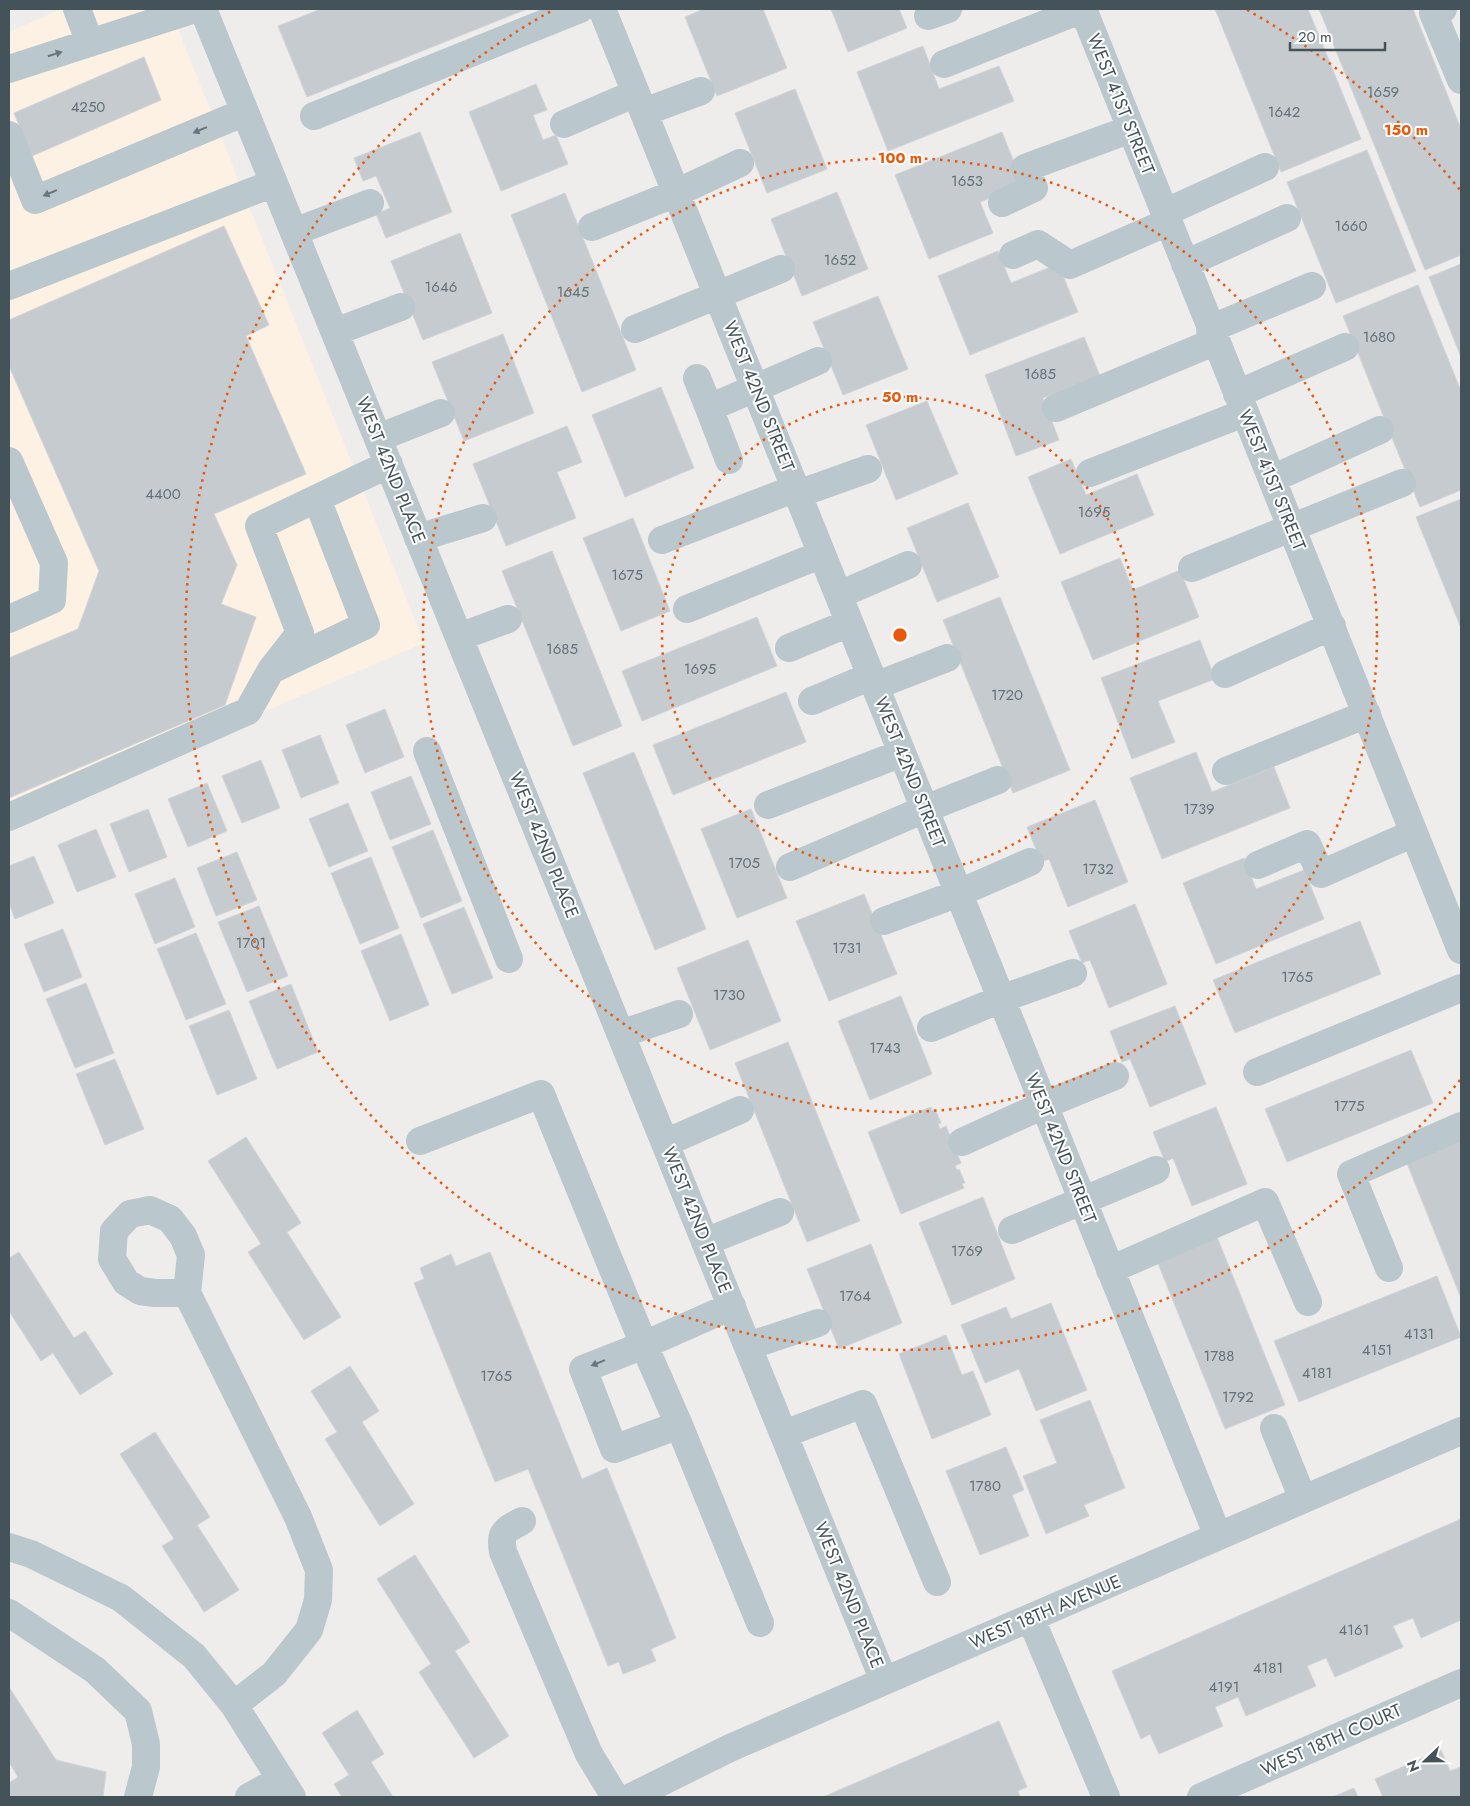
<svg xmlns="http://www.w3.org/2000/svg" width="1470" height="1806" font-family="Jost,sans-serif">
	<rect width="100%" height="100%" fill="#efecec"/>
	<!-- commercial -->
	<path fill="#fcf1e3" d="M61,9H170L424,643L9,821V32Z"/>
	<!-- building -->
	<path fill="#c6cbd0" stroke="#d0d4d8" d="M321,9H527L307,97L278,26Z
		M704,9H763L787,68L717,96L685,17Z
		M831,9H899L907,28L848,52Z
		M1215,9H1308L1361,139L1281,172Z
		M1319,9H1413L1461,129V255L1425,270Z
		M923,46L939,89L999,66L1014,101L888,151L857,72Z
		M144,57L161,100L32,156L14,113Z
		M536,84L547,110L533,115L543,140L556,135L568,164L501,191L469,112Z
		M795,89L827,169L767,193L735,113Z
		M420,132L452,212L386,238L376,214L390,208L376,176L363,181L354,158Z
		M1002,132L1023,185L980,202L993,233L929,259L895,175Z
		M1367,150L1416,271L1336,303L1287,182Z
		M837,192L868,269L802,296L771,219Z
		M565,193L636,370L582,392L511,215Z
		M224,226L269,325L246,336L306,474L214,514L237,565L221,604L256,617L225,705L9,798V658L78,629L99,571L9,366V320Z
		M460,233L492,313L423,340L391,261Z
		M998,251L1011,283L1058,264L1078,312L970,355L938,276Z
		M1461,264V357L1429,277Z
		M1418,285L1461,391V490L1420,507L1343,316Z
		M878,296L908,369L843,395L813,322Z
		M503,334L534,413L464,441L432,362Z
		M1084,337L1100,376L1043,398L1059,440L1016,456L985,375Z
		M661,387L694,468L625,497L592,415Z
		M927,401L958,474L896,500L866,425Z
		M567,426L582,462L557,472L576,518L506,546L473,464Z
		M1071,459L1086,495L1137,474L1154,515L1060,554L1028,477Z
		M1461,499V628L1416,517Z
		M968,503L999,577L937,602L907,528Z
		M633,518L670,611L621,631L583,538Z
		M552,551L622,726L573,746L502,571Z
		M1120,558L1133,590L1180,570L1199,617L1093,660L1061,582Z
		M1000,597L1070,770L1013,793L943,620Z
		M757,617L777,666L642,721L622,671Z
		M1200,640L1215,679L1158,701L1175,742L1132,759L1101,678Z
		M786,692L806,742L673,795L653,745Z
		M385,709L404,757L365,773L346,725Z
		M320,735L339,783L301,798L282,750Z
		M634,752L706,929L655,950L583,773Z
		M1196,752L1212,792L1274,767L1290,808L1162,859L1130,778Z
		M261,760L280,808L242,823L222,776Z
		M411,776L431,824L390,840L371,792Z
		M207,783L227,831L188,847L168,799Z
		M1095,800L1128,882L1068,907L1049,859L1041,862L1027,827Z
		M348,803L368,851L329,867L309,819Z
		M148,809L167,857L129,872L110,824Z
		M751,809L787,898L737,918L701,829Z
		M96,829L116,877L77,892L58,845Z
		M433,830L462,901L421,918L392,847Z
		M237,852L257,900L216,916L197,868Z
		M34,856L54,903L15,919L9,903V866Z
		M371,857L399,928L360,944L331,873Z
		M1244,858L1256,889L1304,870L1324,919L1216,964L1183,883Z
		M175,878L195,927L155,944L135,894Z
		M864,894L897,974L829,1001L796,921Z
		M1135,904L1167,984L1109,1008L1090,960L1082,963L1069,931Z
		M259,906L288,976L247,992L218,922Z
		M464,907L493,978L452,994L423,924Z
		M1360,921L1381,974L1235,1033L1213,980Z
		M63,929L82,977L44,992L24,944Z
		M196,933L226,1004L186,1020L157,949Z
		M401,934L429,1005L390,1021L361,951Z
		M748,940L781,1021L710,1050L677,968Z
		M86,983L114,1053L75,1068L46,999Z
		M291,984L318,1052L277,1069L249,1001Z
		M901,996L932,1074L870,1100L838,1021Z
		M1175,1006L1206,1084L1150,1107L1130,1059L1122,1062L1110,1031Z
		M229,1010L257,1079L217,1095L189,1026Z
		M788,1042L860,1221L807,1242L735,1063Z
		M1411,1050L1433,1103L1287,1162L1265,1109Z
		M115,1059L144,1129L105,1145L76,1074Z
		M931,1107L932,1111L935,1109L941,1123L938,1124L940,1129L946,1126L961,1163L955,1166L957,1170L959,1169L965,1183L962,1184L964,1188L901,1214L868,1132Z
		M1216,1107L1247,1184L1192,1206L1173,1158L1165,1162L1153,1132Z
		M246,1137L301,1223L287,1232L341,1317L304,1340L248,1252L261,1244L208,1161Z
		M1461,1139V1298L1406,1161Z
		M983,1197L1015,1279L952,1305L919,1223Z
		M1217,1237L1285,1405L1225,1429L1157,1261Z
		M871,1244L902,1323L839,1349L807,1269Z
		M19,1252L74,1338L85,1331L113,1374L80,1395L53,1353L41,1361L9,1311V1258Z
		M490,1252L582,1479L607,1468L676,1638L651,1649L656,1661L623,1674L619,1662L608,1666L528,1469L495,1482L414,1283L424,1279L420,1268L451,1254L456,1266Z
		M1437,1276L1461,1337L1299,1402L1274,1341Z
		M1051,1303L1087,1390L1036,1411L1019,1369L985,1383L961,1325L1006,1307L1011,1319Z
		M946,1335L962,1375L973,1371L991,1415L932,1439L899,1354Z
		M350,1366L379,1411L362,1422L414,1504L380,1526L325,1439L337,1432L311,1391Z
		M1090,1400L1125,1488L1084,1505L1089,1516L1046,1534L1023,1476L1057,1463L1040,1420Z
		M155,1432L210,1517L197,1525L239,1590L204,1612L162,1546L174,1539L120,1454Z
		M1006,1447L1024,1490L1012,1495L1029,1536L980,1555L946,1471Z
		M1461,1519V1620L1421,1638L1413,1618L1393,1626L1403,1647L1335,1677L1326,1658L1307,1666L1316,1686L1246,1716L1238,1697L1215,1707L1223,1726L1159,1754L1150,1734L1141,1739L1112,1671Z
		M415,1555L470,1642L455,1651L509,1736L474,1758L419,1672L431,1664L377,1579Z
		M9,1687L56,1760L106,1772L103,1797H9V1783L18,1777L9,1762Z
		M357,1710L384,1754L371,1762L393,1797H342L334,1784L349,1775L322,1733Z
		M999,1721L1027,1787L1018,1791L1020,1797H823Z
		M1441,1750L1450,1771L1461,1767V1797H1383L1375,1779Z
		M1354,1788L1358,1797H1333Z"/>
	<g fill="none" stroke-linecap="round" stroke-linejoin="round">
		<!-- minor -->
		<path stroke="#bac7cd" stroke-width="28" d="M77,9L90,43
			M203,9L884,1681
			M602,9L1218,1536
			M1443,9L1433,13L1461,80
			M928,16L948,9
			M944,64L1083,9L1461,950
			M9,69L195,9
			M644,112L701,91
			M314,116L580,9
			M564,124L636,93
			M9,135L35,200L245,112
			M1002,203L1034,188L1025,168L1131,129
			M1164,213L1265,167
			M592,227L676,193L740,163
			M294,232L370,203
			M1013,255L1038,244L1070,265L1168,222
			M1185,264L1287,218
			M9,286L274,183
			M635,329L781,269
			M1210,329L1312,286
			M335,332L401,307
			M697,378L709,408L818,361
			M1237,394L1345,347
			M709,408L729,460
			M1056,408L1216,341
			M378,438L441,413
			M9,461L54,563L52,600L9,619
			M1090,473L1244,413
			M1272,479L1380,430
			M798,494L868,469
			M317,499L366,625L271,670L300,633L259,526L389,464
			M418,538L483,518
			M662,540L796,488
			M1192,568L1402,483
			M839,595L908,565
			M687,609L822,554
			M459,637L508,619
			M789,648L849,623
			M1225,674L1332,626
			M875,686L947,658
			M812,701L871,676
			M427,751L509,959
			M1226,771L1367,714
			M768,805L902,753
			M9,817L248,711L271,670
			M1258,865L1307,844L1321,874L1414,833
			M790,867L925,809L998,780
			M884,921L959,893L1030,862
			M931,1028L1001,999L1073,973
			M621,1034L679,1014
			M1257,1072L1461,988
			M420,1141L541,1094L644,1345L732,1306
			M962,1142L1044,1105L1115,1076
			M665,1143L740,1110
			M1012,1230L1156,1170
			M705,1242L780,1212
			M1389,1268L1351,1174L1461,1126
			M1110,1270L1265,1202L1308,1302
			M187,1293H155L140,1291L126,1282L112,1259L114,1231L130,1214L150,1210L170,1219L183,1236L191,1255L187,1293L298,1517L319,1570L318,1600L309,1630L274,1674L234,1705
			M748,1346L818,1323
			M679,1425L614,1449L583,1369L644,1345L679,1425L760,1623
			M1274,1428L1303,1499
			M784,1434L863,1404L937,1582
			M522,1521C506,1530 499,1531 503,1552L589,1754L615,1797
			M9,1547L31,1554L121,1598L194,1656L234,1705L292,1797
			M9,1613L95,1670L138,1711L146,1744V1767L138,1797
			M1031,1619L1106,1797
			M249,1797L281,1779
			M631,1797L730,1748L1461,1431
			M1201,1797L1461,1683"/>
	</g>
	<!-- one-way arrows -->
	<defs><path id="oneway-solid" d="M-6-.8H1V-3.2L6.5 0L1 3.2V.8H-6Z" transform="scale(1.25)"/></defs>
	<g fill="#67767c">
		<use href="#oneway-solid" transform="translate(55 54) rotate(-18)"/>
		<use href="#oneway-solid" transform="translate(200 130) rotate(157)"/>
		<use href="#oneway-solid" transform="translate(50 193) rotate(157)"/>
		<use href="#oneway-solid" transform="translate(598 1363) rotate(158)"/>
	</g>
	<!-- distance rings -->
	<g fill="none" stroke="#e8590c" stroke-width="2.5" stroke-dasharray="2.5 5">
		<circle cx="900" cy="635" r="238"/>
		<circle cx="900" cy="635" r="477"/>
		<path d="M1460 1080A715 715 0 1 1 553 10M1247 10A715 715 0 0 1 1460 190"/>
	</g>
	<g text-anchor="middle" dominant-baseline="central" stroke-width="4" stroke-linejoin="round" paint-order="stroke">
		<!-- number labels -->
		<g font-size="15" fill="#647178">
			<text x="1383" y="92">1659</text>
			<text x="88" y="107">4250</text>
			<text x="1284" y="112">1642</text>
			<text x="967" y="181">1653</text>
			<text x="1351" y="226">1660</text>
			<text x="840" y="260">1652</text>
			<text x="441" y="287">1646</text>
			<text x="573" y="292">1645</text>
			<text x="1379" y="337">1680</text>
			<text x="1040" y="374">1685</text>
			<text x="163" y="494">4400</text>
			<text x="1094" y="512">1695</text>
			<text x="627" y="575">1675</text>
			<text x="562" y="649">1685</text>
			<text x="700" y="669">1695</text>
			<text x="1007" y="695">1720</text>
			<text x="1199" y="809">1739</text>
			<text x="744" y="863">1705</text>
			<text x="1098" y="869">1732</text>
			<text x="251" y="943">1701</text>
			<text x="847" y="948">1731</text>
			<text x="1297" y="977">1765</text>
			<text x="729" y="995">1730</text>
			<text x="885" y="1048">1743</text>
			<text x="1349" y="1106">1775</text>
			<text x="967" y="1251">1769</text>
			<text x="855" y="1296">1764</text>
			<text x="1419" y="1334">4131</text>
			<text x="1377" y="1350">4151</text>
			<text x="1219" y="1356">1788</text>
			<text x="1317" y="1373">4181</text>
			<text x="496" y="1376">1765</text>
			<text x="1238" y="1397">1792</text>
			<text x="985" y="1486">1780</text>
			<text x="1354" y="1630">4161</text>
			<text x="1268" y="1668">4181</text>
			<text x="1224" y="1687">4191</text>
		</g>
		<!-- street labels -->
		<g font-size="18" fill="#44535a" stroke="#fff">
			<text transform="translate(1121 104) rotate(68)">WEST 41ST STREET</text>
			<text transform="translate(759 396) rotate(68)">WEST 42ND STREET</text>
			<text transform="translate(391 470) rotate(68)">WEST 42ND PLACE</text>
			<text transform="translate(1272 480) rotate(68)">WEST 41ST STREET</text>
			<text transform="translate(910 772) rotate(68)">WEST 42ND STREET</text>
			<text transform="translate(544 845) rotate(68)">WEST 42ND PLACE</text>
			<text transform="translate(1061 1148) rotate(68)">WEST 42ND STREET</text>
			<text transform="translate(697 1220) rotate(68)">WEST 42ND PLACE</text>
			<text transform="translate(849 1595) rotate(68)">WEST 42ND PLACE</text>
			<text transform="translate(1045 1612) rotate(-23)">WEST 18TH AVENUE</text>
			<text transform="translate(1331 1740) rotate(-24)">WEST 18TH COURT</text>
		</g>
	</g>
	<circle cx="900" cy="635" r="8" fill="#e8590c" stroke="#fff" stroke-width="2.5"/>
	<g font-size="15" text-anchor="middle" font-weight="bold" fill="#e8590c" stroke="#fff" stroke-width="4" stroke-linejoin="round" paint-order="stroke">
		<text x="1406" y="135">150 m</text>
		<text x="900" y="163">100 m</text>
		<text x="900" y="402">50 m</text>
	</g>
	<!-- border -->
	<rect width="1470" height="1806" fill="none" stroke="#44535a" stroke-width="20"/>
	<!-- north arrow -->
	<g transform="translate(1425 1761) rotate(248)" stroke="#ffffff" stroke-width="4" paint-order="stroke">
	<path d="M0-4L9 19L0 12L-9 19Z" fill="#44535a"/>
	<text y="-8" font-size="14" font-weight="bold" text-anchor="middle" fill="#44535a">N</text>
	</g>
	<!-- scale -->
	<path d="M1290 42v8h95v-8" fill="none" stroke="#44535a" stroke-width="2.5"/>
	<text x="1298" y="42" font-size="15" fill="#44535a" stroke="#ffffff" stroke-width="4" paint-order="stroke">20 m</text>
</svg>
